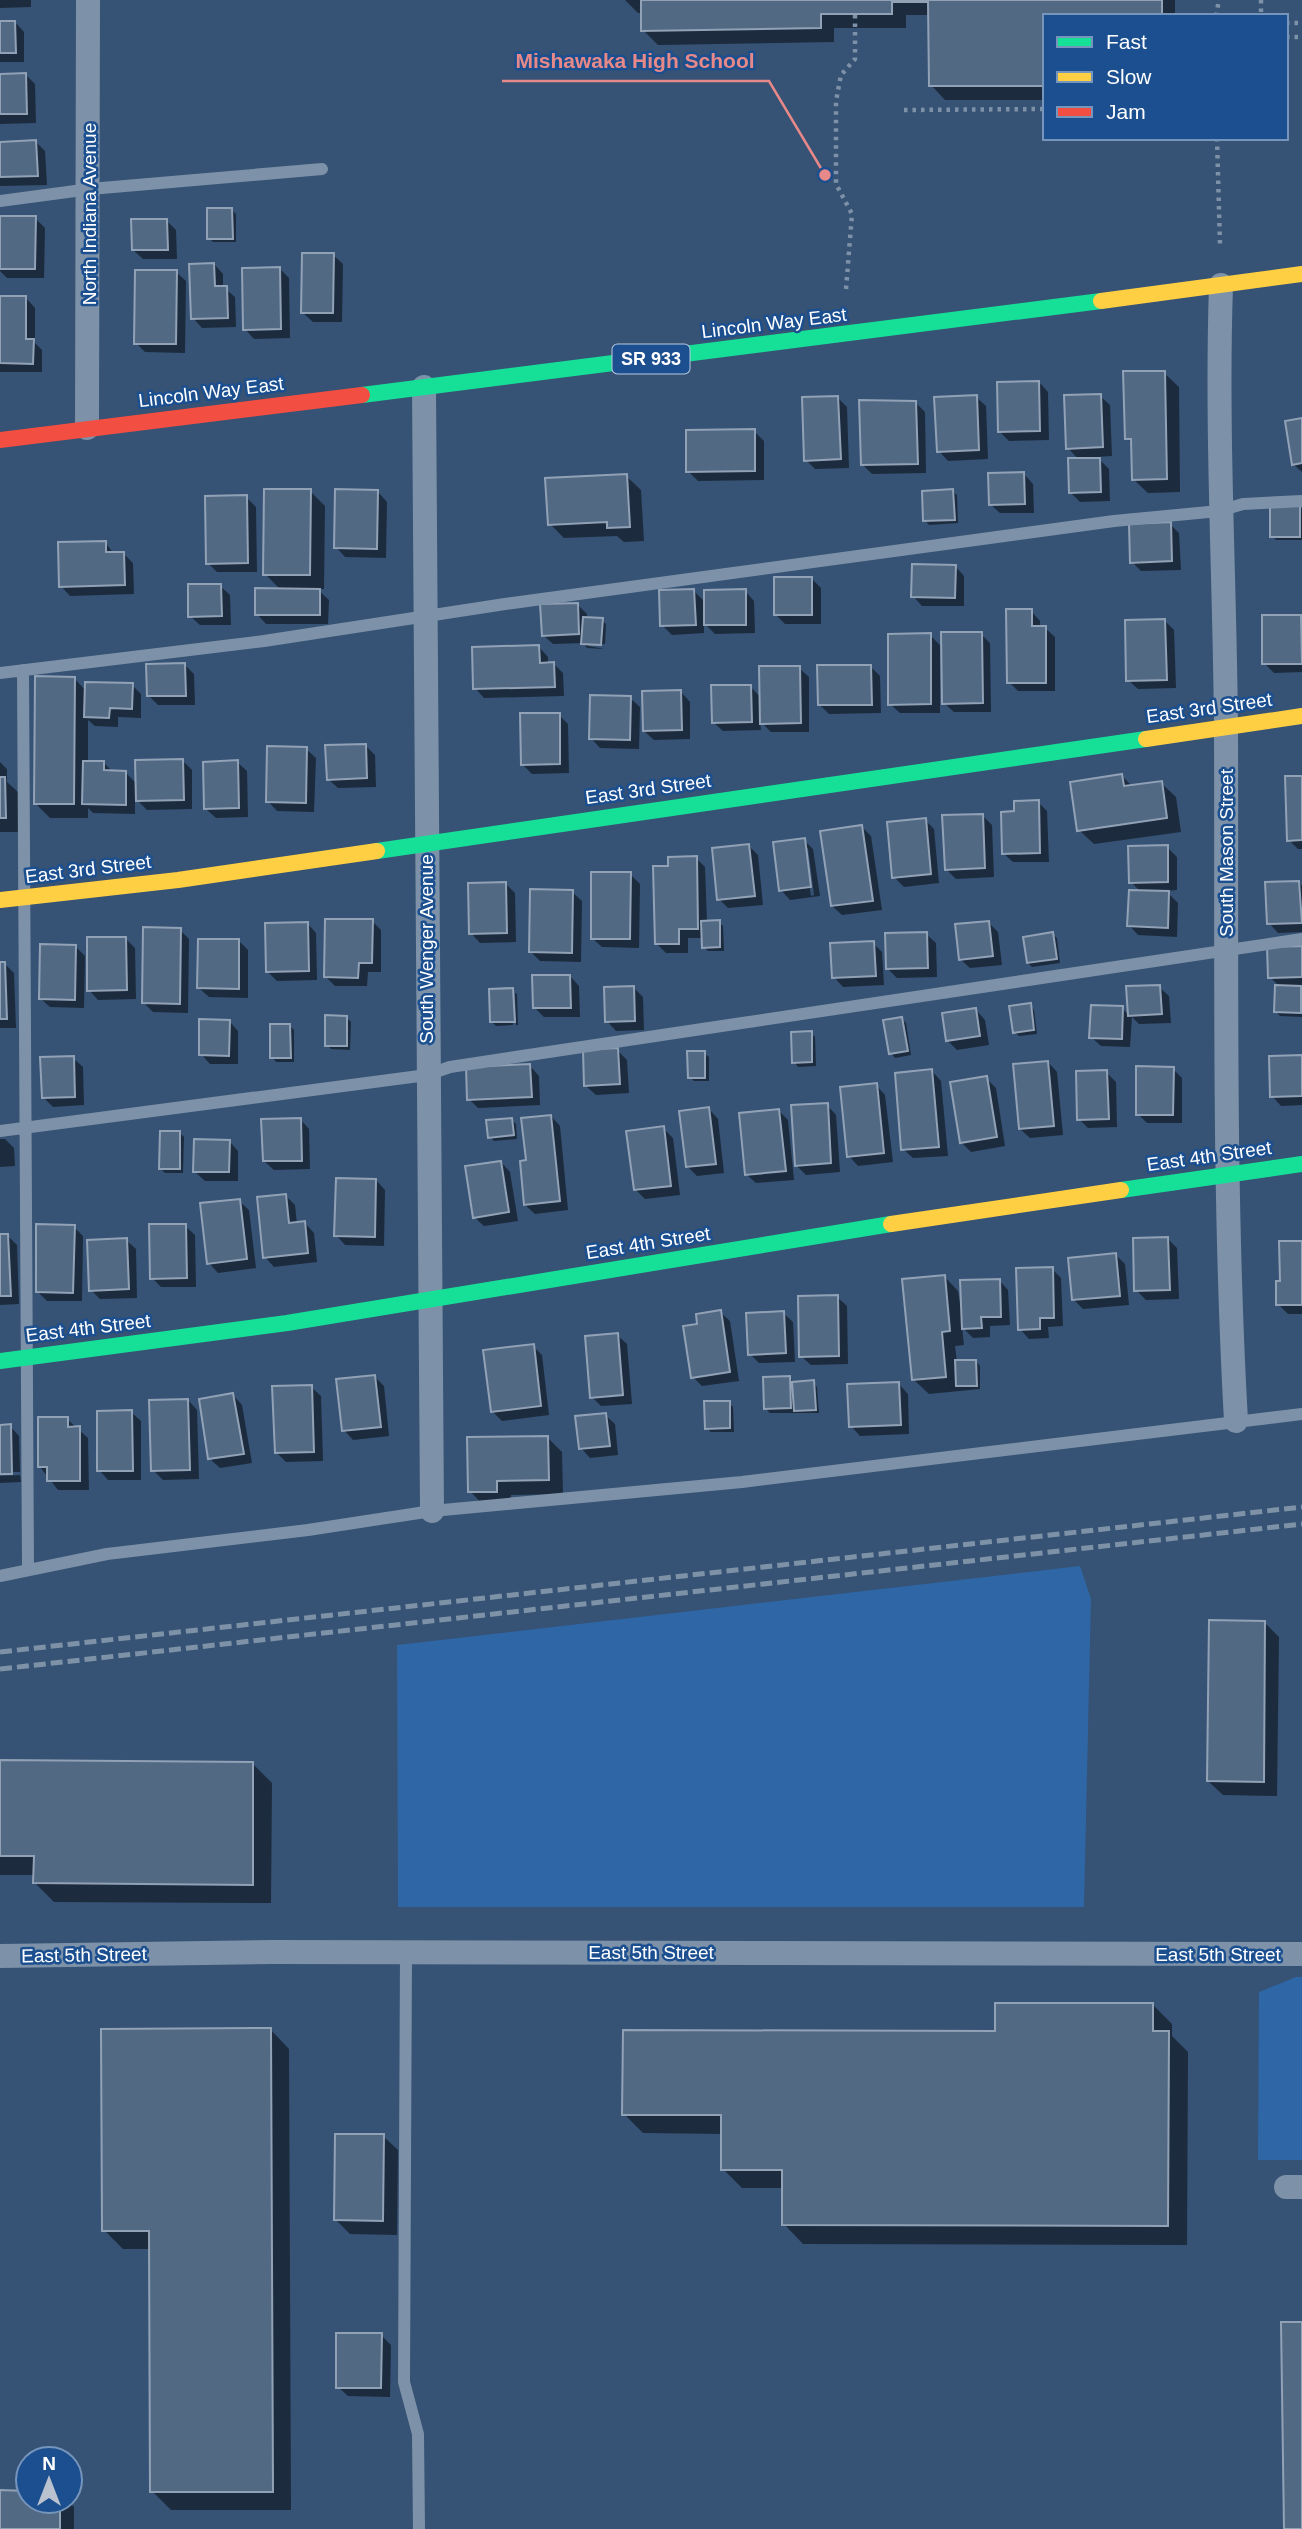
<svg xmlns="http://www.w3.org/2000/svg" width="1302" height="2529" font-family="Arial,sans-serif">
	<rect width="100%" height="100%" fill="#365274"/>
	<!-- green -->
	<path fill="#2f66a5" d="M1080,1566L1091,1599L1084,1907H398L397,1645Z
		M1296,1977H1302V2160H1258L1259,1992Z"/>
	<!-- shadow -->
	<path fill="#0007" fill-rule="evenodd" d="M0,0H31V7L0,8Z
		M625,0H1175V16H1045V100H945L931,85L930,15H906V28H834V42L658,45L643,30V13H638Z
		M15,22L24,32V62H0V23Z
		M0,75H26L35,84L36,123L0,124Z
		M36,142L45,151L47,185L0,186V143Z
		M231,209L236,214V242H213L209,238Z
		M0,218H35L45,228L44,278H7L0,271Z
		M167,221L176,230L177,259H143L133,250Z
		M333,255L343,264L342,322H313L303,313Z
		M214,264L223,274V287L235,297L236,327L202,328L193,318Z
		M280,269L289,278L290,338L254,339L245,329Z
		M176,272L186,281L185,353L145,352L136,343Z
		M0,298H26L35,308V343L42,350V372H0Z
		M1164,373L1179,387L1180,492L1148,493L1133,479V444L1127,438Z
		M1039,382L1048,392L1049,440L1009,441L999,431Z
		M1100,396L1110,405L1112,456L1097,457L1109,469L1110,501L1080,502L1070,492L1079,460L1068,448Z
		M976,397L986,406L988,459L948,461L939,451Z
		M838,398L847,407L849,468L815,469L806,460Z
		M915,402L925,412L926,473L872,474L862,464Z
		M1302,420V472L1293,464Z
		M754,431L764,441V480L698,481L688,471Z
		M1024,474L1033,484L1034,513H1000L990,504Z
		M626,476L641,490L644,541L624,542L617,536L564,538L550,524Z
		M310,491L325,506L324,589H317L329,600L328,624H266L257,614L281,590L265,574Z
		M952,491L957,495L958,523L929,525L925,520Z
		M378,492L387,502L386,558L345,557L336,547Z
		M246,497L256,507L257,572H217L208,563Z
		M1299,506L1302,509V540H1276L1272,536Z
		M1170,524L1179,533L1181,570L1141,571L1132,562Z
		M105,542L114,554H124L133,563L134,594L70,596L61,586Z
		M955,566L964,576V606H922L913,596Z
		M811,578L821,588V624H785L776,615Z
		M220,586L230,595L231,625H200L190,616Z
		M694,591L705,602L745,591L754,601L755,633L715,634L704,623V633L672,635L662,625Z
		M577,604L587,614V619L602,620L606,624L605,644L588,643V646L605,649L587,648L583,643L553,644L543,635Z
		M1031,611L1040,621V628H1045L1055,637V691H1018L1009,682Z
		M1301,617L1302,672L1274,673L1264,663Z
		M1164,620L1174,630L1176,688L1138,689L1128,680Z
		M981,634L990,643L991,712H954L944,703Z
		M930,635L940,645V713H900L890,704Z
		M539,647L548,657V664H554L563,673L564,696L484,698L475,688Z
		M185,665L194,674L195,705H158L148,695Z
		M870,666L880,676L881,713L829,714L819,704Z
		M799,668L809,677V732H771L760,721L761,730L723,731L713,722L750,686L761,698Z
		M74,678L86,691L132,685L141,694V718L118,717V727L95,726L88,720V762H103L113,772L126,773L137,784L182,760L192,770V809L147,810L135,798V814L93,813L88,808V818H50L36,804Z
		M681,692L690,702V739L654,740L644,731Z
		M630,698L640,707L639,749L600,748L591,738Z
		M559,715L568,724L569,773L532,774L523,765Z
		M365,745L375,755L376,787L338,788L328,779Z
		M306,749L316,758L314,812L277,811L268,801Z
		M0,762L7,769V782L19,793V832H0Z
		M237,762L247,771L248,817L216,818L206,809Z
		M1122,776L1133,787L1161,783L1176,797L1181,832L1094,844L1079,830Z
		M1302,777V849H1298L1289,840Z
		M1038,802L1047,811L1049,862H1013L1003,853L1016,813Z
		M983,816L992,825L994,877L956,879L946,869Z
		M925,820L934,829L939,883L904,887L894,877Z
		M862,827L871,836L882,910L842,915L832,906Z
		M804,840L813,849L820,896L790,900L781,890ZM804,848H808L814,895L811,896Z
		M749,846L758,855L763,905L728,908L719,899Z
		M1167,847L1177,857V890L1166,891L1178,903L1177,937L1138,935L1129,925L1141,892L1131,882Z
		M696,858L705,867L707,922H719L723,926L724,951H708L704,947V938H688V953H666L657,944L670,868Z
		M630,874L640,884L639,948L602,947L592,938Z
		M1299,882L1302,886V932L1278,933L1269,923Z
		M505,883L515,893L516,942L480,943L471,933Z
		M572,892L582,901L581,962L540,961L531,952Z
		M372,921L381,930V972H368L367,986H335L325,976Z
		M988,922L998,932L1002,965L970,968L960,959Z
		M307,923L316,933L317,980L277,981L268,972Z
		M180,930L189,939L188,1013L153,1012L144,1003Z
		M926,934L936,943L937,977L897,978L887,968Z
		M1052,934L1057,938L1060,963L1032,967L1028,963Z
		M125,938L135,948L136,999L98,1000L89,990Z
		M239,941L248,950V998L209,997L199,988Z
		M873,943L882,952L884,985L843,987L834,977Z
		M76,947L85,956L84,1008L50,1007L40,998Z
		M1302,948V986H1298L1302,990V1017L1280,1016L1276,1012L1280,987L1270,977Z
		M0,963H4L14,973L16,1028H0Z
		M570,976L579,986L580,1017H544L535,1008Z
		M1159,987L1169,996L1171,1023L1139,1024L1132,1017L1130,1047L1101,1046L1091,1037L1122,1008L1130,1016Z
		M634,988L643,997L644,1030L616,1031L607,1021Z
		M513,990V1025L496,1026L492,1022Z
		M515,993L517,994L518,1025H516Z
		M1030,1005L1034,1010L1037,1034L1019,1036L1014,1032Z
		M976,1010L985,1020L989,1045L957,1050L947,1040Z
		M346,1017L351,1022L350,1050L331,1049L327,1045Z
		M902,1019L906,1023L911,1055L895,1058L891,1053Z
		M229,1021L238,1031V1064H210L201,1054Z
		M290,1026L294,1030V1062H276L272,1057Z
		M811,1033L815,1037L816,1066L798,1067L794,1062Z
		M617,1050L627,1060L629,1093L596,1095L586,1086Z
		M704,1053L709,1057V1081H694L690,1077Z
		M1302,1057V1105L1281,1106L1272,1096Z
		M73,1058L83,1067L84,1105L53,1107L43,1097Z
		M1048,1062L1057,1072L1063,1135L1030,1138L1020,1129Z
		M530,1066L539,1076L540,1105L478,1108L469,1099Z
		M1173,1069L1182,1078V1123H1147L1138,1114Z
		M932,1071L941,1081L948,1156L913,1158L903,1149Z
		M1106,1072L1116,1082L1117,1127L1088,1128L1079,1119Z
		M986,1078L996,1088L1005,1146L971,1152L961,1142Z
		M876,1085L885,1095L893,1162L858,1166L849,1156Z
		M827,1105L836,1115L840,1172L806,1175L796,1165Z
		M709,1109L718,1119L724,1173L697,1176L687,1166Z
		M779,1111L788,1120L794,1180L756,1183L746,1174Z
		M551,1116L560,1126L568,1210L535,1214L525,1205L527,1162Z
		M300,1119L309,1129L310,1169L274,1170L264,1161Z
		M511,1119L516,1124L517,1139L494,1141L490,1137Z
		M663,1128L673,1138L680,1195L645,1199L635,1189Z
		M180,1133L184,1137L183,1173H165L161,1169Z
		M0,1139H5L14,1148L15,1166L0,1167Z
		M229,1141L238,1151V1181H205L195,1172Z
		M501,1162L510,1172L518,1221L484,1226L474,1217Z
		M376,1180L385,1190L384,1246L345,1245L336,1235Z
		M286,1196L295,1205L297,1224L305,1223L314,1233L317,1262L274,1267L265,1257Z
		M239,1201L249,1210L256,1268L218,1273L209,1263Z
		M185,1226L195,1235L196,1287H161L152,1278Z
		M74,1227L83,1236L82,1301H47L38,1292Z
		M0,1236H8L17,1245L19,1304L0,1305Z
		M1168,1239L1177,1248L1179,1299L1146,1300L1136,1290Z
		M126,1240L136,1249L137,1298L100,1299L91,1290Z
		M1302,1243V1314H1288L1278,1304Z
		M1116,1255L1125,1264L1129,1305L1083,1309L1073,1299Z
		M1052,1269L1061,1278L1063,1326L1048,1327L1049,1338L1029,1339L1020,1329Z
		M944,1276L958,1291L960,1303L999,1280L1008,1290L1010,1325L990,1326V1337L973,1338L962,1327L964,1345L955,1346L957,1362L976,1361L980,1366V1389L929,1394L914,1380Z
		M837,1297L847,1306L848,1364L811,1365L801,1356Z
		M720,1312L730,1321L739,1381L702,1386L693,1377L699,1325Z
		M783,1313L793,1322L795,1362L759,1363L750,1354Z
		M617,1335L627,1344L632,1404L601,1406L592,1397Z
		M533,1346L542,1355L549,1415L502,1421L492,1411Z
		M375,1377L384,1386L389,1436L353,1440L344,1430Z
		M790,1377L794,1384L813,1382L817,1387L819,1413H770L766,1409Z
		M899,1384L908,1394L909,1434L860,1436L851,1426Z
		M311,1387L321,1396L323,1461L286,1462L276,1452Z
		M233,1395L242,1405L252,1463L220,1468L210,1459Z
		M188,1400L197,1410L199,1479L163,1480L153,1470Z
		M729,1403L733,1407L734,1432H711L706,1428Z
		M131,1412L141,1421V1480H108L99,1470Z
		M605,1415L615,1424L618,1455L590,1458L581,1448Z
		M67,1419L88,1438L89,1490H58L40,1467Z
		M0,1426H10L19,1436L20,1472H0Z
		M547,1437L562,1452L563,1494L511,1495V1505L484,1506L470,1491Z
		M20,1475L21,1482L0,1483V1476Z
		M1265,1623L1279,1637L1277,1796L1223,1795L1208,1781Z
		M0,1762L253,1764L272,1783L271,1903L54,1902L35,1883V1875H0Z
		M1153,2005L1172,2024V2036L1188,2052L1187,2245L803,2244L784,2224V2188H742L723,2169V2134L643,2133L624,2114L997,2033Z
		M270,2029L289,2049L291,2510H171L152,2491L151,2249H123L104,2230Z
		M383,2136L398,2150L397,2235L350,2234L336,2220Z
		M381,2335L391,2345L390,2397L348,2396L338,2387Z
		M0,2492H28V2501H68L74,2507V2529H0Z"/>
	<!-- building -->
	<path fill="#526984" stroke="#92a2b6" stroke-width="2" d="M641,0H1162V16H1045V86H929L928,2H892V14H821V28L641,31Z
		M0,21H15L16,53H0Z
		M26,73L27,114H0V74Z
		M36,140L38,176L0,177V142Z
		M207,208H232L233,239H207Z
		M0,216H36L35,269H0Z
		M131,219H167L168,250H132Z
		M302,253H334L333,313H301Z
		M214,263L215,286H227L228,318L191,319L189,264Z
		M280,267L281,329L243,330L242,268Z
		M135,270H177L176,344H134Z
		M0,296H26V339H34L33,364L0,363Z
		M1123,371H1165L1167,479L1132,480L1131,439H1125Z
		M1039,381L1040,431L998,432L997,382Z
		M1101,394L1103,447L1066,449L1064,395Z
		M977,395L979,450L937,452L934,397Z
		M838,396L841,459L804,461L802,397Z
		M859,400L916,401L918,464L861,465Z
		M1302,418V463L1292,465L1285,421Z
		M755,429V471L686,472V430Z
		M1068,458H1100L1101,492L1069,493Z
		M1024,472L1025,504L989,505L988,473Z
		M627,474L630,527L607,528V522L548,525L545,478Z
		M264,489H311L310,575H263Z
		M335,489L378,490L377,549L334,548Z
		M953,489L955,520L923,521L922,491Z
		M247,495L248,563L206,564L205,496Z
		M1270,505H1300V537H1270Z
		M1171,522L1172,561L1130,563L1129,524Z
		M106,541V552H124L125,585L59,587L58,542Z
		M912,564L956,565L955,598L911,597Z
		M774,577H812V615H774Z
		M188,584H221L222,616L188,617Z
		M255,588L320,589V615H255Z
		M694,589L696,625L660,626L659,590Z
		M746,589V625H704V590Z
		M578,603L579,634L542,636L540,604Z
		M1006,609H1032V626H1046V683H1007Z
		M1262,615H1301L1302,664H1262Z
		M583,617L603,618L601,645L581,644Z
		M1165,619L1167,680L1126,681L1125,620Z
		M941,632H982L983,703L942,704Z
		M931,633V704L888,705V634Z
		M539,645L540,663L554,662L555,687L473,689L472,647Z
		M185,663L186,696H147L146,664Z
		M817,665H871L872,705H818Z
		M759,666H800L801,723L760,724Z
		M35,676L75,677L74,804H34Z
		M85,682L133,683L132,709L110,708L109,718L84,717Z
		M711,685H751L752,722L712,723Z
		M681,690L682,730L643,731L642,691Z
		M590,695L631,696L630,740L589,739Z
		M520,713H560V764L521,765Z
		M366,744L367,778L327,780L325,745Z
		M267,746L307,747L306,803L266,802Z
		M183,759L184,800L136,801L135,760Z
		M238,760L239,808L204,809L203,762Z
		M83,761H104V770L126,771V805L82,804Z
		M1122,774L1124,786L1162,781L1167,818L1077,831L1070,782Z
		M1285,776H1302V840L1287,841Z
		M0,777H5L6,818H0Z
		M1039,800L1040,853L1002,854L1001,812L1014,811V801Z
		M983,814L985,868L945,870L942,815Z
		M926,818L931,874L892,878L887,822Z
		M862,825L873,901L831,906L820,831Z
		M805,838L811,887L779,891L773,842Z
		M749,844L755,896L717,900L712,848Z
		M1168,845V882L1129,883L1128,846Z
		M697,856L698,929H679V944H655L653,866H668V857Z
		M591,872H631L630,939H591Z
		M1299,881L1302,923L1267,924L1265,882Z
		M506,882L507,933L469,934L468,883Z
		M530,889L573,890L572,953L529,952Z
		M1129,890L1169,891L1168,928L1127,926Z
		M325,919H373L372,963H359L358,978L324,977Z
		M720,920V947L702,948L701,921Z
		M989,921L993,956L959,960L955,924Z
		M308,922L309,971L266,972L265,923Z
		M143,927L181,928L180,1004L142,1003Z
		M927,932L928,968L886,969L885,933Z
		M1053,932L1057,959L1027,963L1023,937Z
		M87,937H126L127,990L87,991Z
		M198,939H239V989L197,988Z
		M874,941L876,976L832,978L830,943Z
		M40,944L76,945L75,1000L39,999Z
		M1302,946V977L1268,978L1267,947Z
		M0,962H5L7,1019H0Z
		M532,975H570L571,1008H533Z
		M1160,985L1162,1014L1128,1016L1126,986Z
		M1275,985L1301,986V1013L1274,1012Z
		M634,986L635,1021L605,1022L604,987Z
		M513,988L515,1022H490L489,989Z
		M1031,1003L1034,1030L1013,1033L1009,1006Z
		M1091,1005L1123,1006L1122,1039L1089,1038Z
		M976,1008L980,1036L946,1041L942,1013Z
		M325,1015L347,1016V1046H325Z
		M902,1017L908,1051L889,1054L883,1020Z
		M199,1019L230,1020L229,1056L199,1055Z
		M270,1024H290L291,1058H270Z
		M812,1031V1062L792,1063L791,1032Z
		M618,1048L620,1084L584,1086L583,1050Z
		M687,1051H705V1078H688Z
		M1302,1055V1096L1270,1097L1269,1056Z
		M74,1056L75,1097L42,1098L40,1057Z
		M1048,1061L1054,1126L1019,1129L1013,1064Z
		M530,1064L532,1097L467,1100L466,1067Z
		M1136,1066L1174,1067L1173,1115H1136Z
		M932,1069L939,1147L901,1150L895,1073Z
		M1107,1070L1109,1119L1077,1120L1076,1071Z
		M987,1076L997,1137L960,1143L950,1082Z
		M877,1083L884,1153L847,1157L840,1087Z
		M828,1103L831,1163L795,1166L791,1105Z
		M709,1107L716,1164L686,1167L679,1111Z
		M779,1109L786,1171L745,1175L739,1113Z
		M551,1115L560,1201L524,1205L520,1161L526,1160L521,1118Z
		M301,1118L302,1161H263L261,1119Z
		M512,1118L514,1135L488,1138L486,1120Z
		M664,1126L671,1186L634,1190L626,1131Z
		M160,1131H180V1169H159Z
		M194,1139L230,1140L229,1172H193Z
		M501,1161L509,1212L473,1218L465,1166Z
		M336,1178L376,1179L375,1237L334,1236Z
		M286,1194L289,1223L305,1221L308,1253L263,1258L257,1197Z
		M240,1199L247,1259L207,1264L200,1203Z
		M36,1224L75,1225L73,1293L36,1292Z
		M149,1224H186L187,1278L150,1279Z
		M0,1234H8L11,1296H0Z
		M1168,1237L1170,1290L1134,1291L1133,1238Z
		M127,1238L129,1289L89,1291L87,1240Z
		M1279,1241H1302V1305H1276V1281H1280Z
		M1116,1253L1120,1296L1072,1300L1068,1258Z
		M1053,1267L1054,1318H1040V1329L1018,1330L1016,1268Z
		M945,1275L950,1331L942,1332L946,1377L912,1380L902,1279Z
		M1000,1279L1001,1317H981L982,1328L962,1329L960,1280Z
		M838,1295L839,1356L799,1357L798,1296Z
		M721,1310L730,1372L691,1378L683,1326L697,1324L696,1314Z
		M784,1311L786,1353L748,1355L746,1313Z
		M618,1333L623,1395L590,1398L585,1336Z
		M534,1344L541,1406L491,1412L483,1350Z
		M955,1360H976L977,1386H956Z
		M375,1375L381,1427L342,1431L336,1379Z
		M790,1376L791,1408L764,1409L763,1377Z
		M814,1380L816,1410L794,1411L792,1382Z
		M899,1382L901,1425L849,1427L847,1384Z
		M312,1385L314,1452L275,1453L272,1386Z
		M233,1393L244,1454L208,1459L199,1399Z
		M188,1399L190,1470L151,1471L149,1400Z
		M704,1401H730V1428L705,1429Z
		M132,1410L133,1471H97V1411Z
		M606,1413L610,1446L579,1449L575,1416Z
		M38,1417H68V1427L80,1426V1481H47V1467H38Z
		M11,1424L12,1474H0V1425Z
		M548,1436L549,1480L497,1481V1492H468L467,1437Z
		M1209,1620L1265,1621L1264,1782L1207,1781Z
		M0,1760L253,1762V1885L33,1883L34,1856H0Z
		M995,2003H1153V2031H1169L1168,2226L782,2225V2170H721V2115H622L623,2030L995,2031Z
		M271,2028L273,2492H150L149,2231H102L101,2029Z
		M335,2134H384L383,2221L334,2220Z
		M1281,2322H1302V2529H1284Z
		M336,2333H382L381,2388H336Z
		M0,2490L28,2491V2501H60V2529H0Z"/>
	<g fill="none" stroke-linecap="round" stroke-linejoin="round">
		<!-- path -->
		<path stroke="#7d92a8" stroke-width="4.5" stroke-dasharray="3.5 5" stroke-linecap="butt" d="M1261,0V16
			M1216,16L1219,0
			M1286,23H1302
			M1286,37H1302
			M904,110L1045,109
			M1217,138L1220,245
			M846,289L852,214L836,184V101L841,75L855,59V14"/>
		<!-- lane -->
		<path stroke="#7d92a8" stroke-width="12" d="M0,201L90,189L322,169
			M23,670L28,1569
			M0,673L264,641L505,604L1114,521L1219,511L1243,504L1302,501
			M0,1131L427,1075L450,1067L522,1056L1302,939
			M0,1576L107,1554L308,1530L432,1511L742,1482L1302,1414
			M406,1953L404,2382L418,2434L419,2529"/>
		<!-- street -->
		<path stroke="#7d92a8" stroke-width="24" d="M1221,285C1216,434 1225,582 1226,730C1227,960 1223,1191 1236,1421
			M424,387L432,1511
			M87,428L88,0
			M0,1956L272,1952L1302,1954
			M1286,2187H1302"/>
		<!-- fast -->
		<path stroke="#16e098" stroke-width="16" d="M362,395L1101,301
			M377,851L1146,739
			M1121,1190L1302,1164
			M0,1361L287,1323L891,1224"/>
		<!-- slow -->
		<path stroke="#ffcf43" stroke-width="16" d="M1101,301L1302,274
			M1146,739L1302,716
			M0,900L178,880L377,851
			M891,1224L1121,1190"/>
		<!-- jam -->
		<path stroke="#f24e42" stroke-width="16" d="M0,440L362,395"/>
		<!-- rail -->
		<path stroke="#7e92a7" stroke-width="5" stroke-dasharray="12 5" stroke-linecap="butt" d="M0,1652L1302,1507
			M0,1669L1302,1524"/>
	</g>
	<g text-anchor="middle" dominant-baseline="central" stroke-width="5" stroke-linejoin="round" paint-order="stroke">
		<!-- shield labels -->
		<rect fill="#1b4f8f" stroke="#bbcadd" stroke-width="2" x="612.5" y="344.5" width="77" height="29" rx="5"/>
		<g font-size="18" font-weight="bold" fill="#fff">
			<text x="651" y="359">SR 933</text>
		</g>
		<!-- street labels -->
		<g font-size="19" fill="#fff" stroke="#1b4f8f">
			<text transform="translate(89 214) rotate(-90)">North Indiana Avenue</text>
			<text transform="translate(774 323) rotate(-7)">Lincoln Way East</text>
			<text transform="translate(211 392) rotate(-7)">Lincoln Way East</text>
			<text transform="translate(1209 708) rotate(-8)">East 3rd Street</text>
			<text transform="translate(648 789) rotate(-8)">East 3rd Street</text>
			<text transform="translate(1226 853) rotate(-90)">South Mason Street</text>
			<text transform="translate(88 869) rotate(-7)">East 3rd Street</text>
			<text transform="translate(426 949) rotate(-90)">South Wenger Avenue</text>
			<text transform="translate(1209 1156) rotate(-8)">East 4th Street</text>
			<text transform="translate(648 1243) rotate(-9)">East 4th Street</text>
			<text transform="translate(88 1328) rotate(-7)">East 4th Street</text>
			<text x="651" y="1952">East 5th Street</text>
			<text x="1218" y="1954">East 5th Street</text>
			<text transform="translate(84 1955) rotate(-1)">East 5th Street</text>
		</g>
	</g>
	<!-- callouts -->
	<path fill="none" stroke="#e88989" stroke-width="2.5" d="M825 175L769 81H502"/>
	<circle fill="#e88989" stroke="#1b4f8f" stroke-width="2.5" cx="825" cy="175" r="7"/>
	<g font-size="21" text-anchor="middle" font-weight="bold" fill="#e88989" stroke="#1b4f8f" stroke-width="5" stroke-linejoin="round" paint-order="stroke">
		<text x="635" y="68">Mishawaka High School</text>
	</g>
	<!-- legend -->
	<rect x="1043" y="14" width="245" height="126" fill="#1b4f8f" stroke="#7695bc" stroke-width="2"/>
	<rect x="1057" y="37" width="35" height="10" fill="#16e098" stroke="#7695bc" stroke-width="2"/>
	<text x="1106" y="49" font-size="21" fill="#ffffff">Fast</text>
	<rect x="1057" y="72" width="35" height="10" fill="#ffcf43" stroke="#7695bc" stroke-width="2"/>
	<text x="1106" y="84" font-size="21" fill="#ffffff">Slow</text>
	<rect x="1057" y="107" width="35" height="10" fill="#f24e42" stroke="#7695bc" stroke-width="2"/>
	<text x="1106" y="119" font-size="21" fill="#ffffff">Jam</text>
	<!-- north arrow -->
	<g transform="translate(49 2480)"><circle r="33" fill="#1b4f8f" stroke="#7695bc" stroke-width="2"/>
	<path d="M0-5L12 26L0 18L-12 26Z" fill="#b9c2ce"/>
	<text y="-10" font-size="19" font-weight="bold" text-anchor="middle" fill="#ffffff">N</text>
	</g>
</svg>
